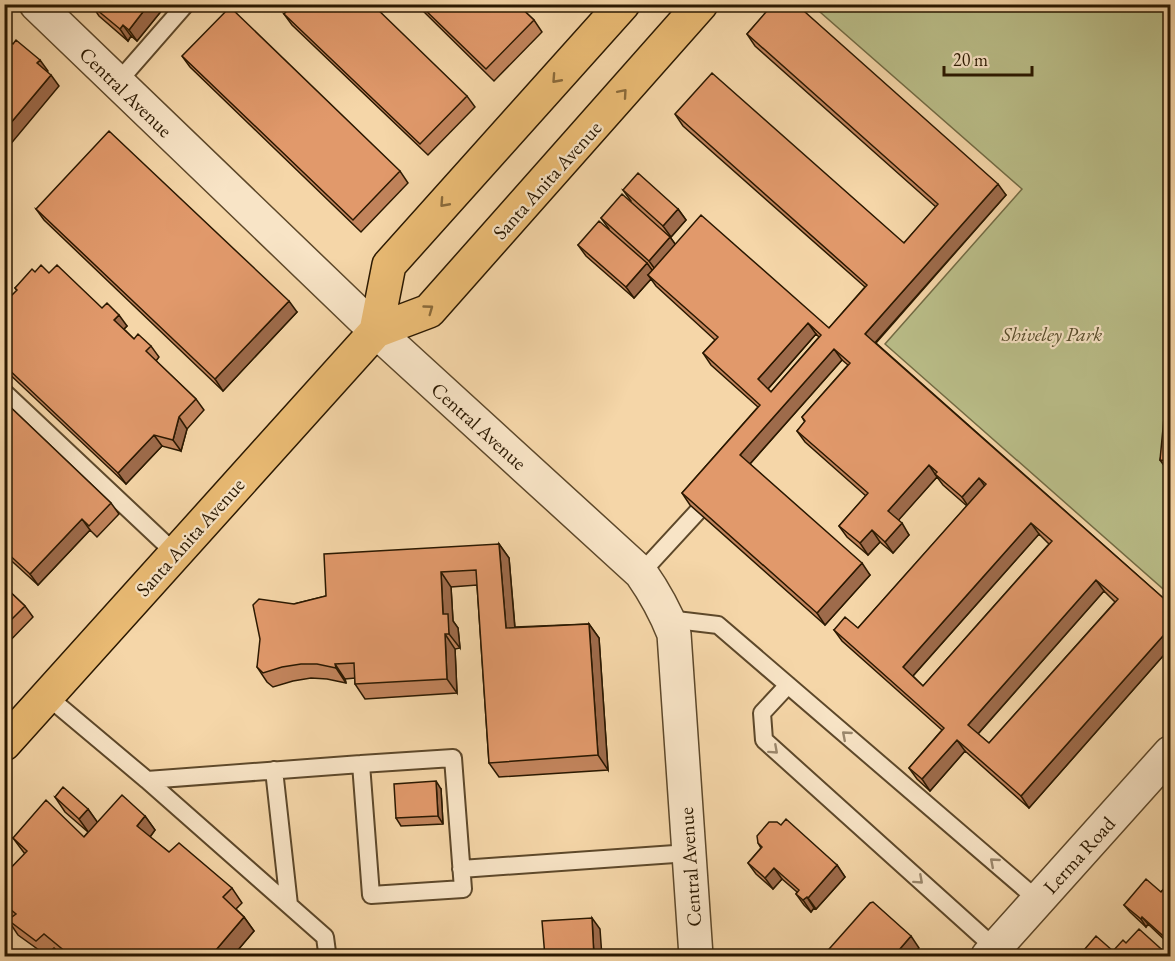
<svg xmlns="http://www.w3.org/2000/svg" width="1175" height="961" font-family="'EB Garamond',serif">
	<rect width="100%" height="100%" fill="#f5d6a8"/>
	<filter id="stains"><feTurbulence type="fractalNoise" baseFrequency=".00333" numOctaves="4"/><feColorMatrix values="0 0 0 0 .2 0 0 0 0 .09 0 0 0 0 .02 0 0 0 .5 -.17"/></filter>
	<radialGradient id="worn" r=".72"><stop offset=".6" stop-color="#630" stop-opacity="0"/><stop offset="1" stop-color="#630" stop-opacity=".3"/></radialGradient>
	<!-- green -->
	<path fill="#babe89" stroke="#726b44" stroke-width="1.5" d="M812,5H1170V595L885,344L1022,189Z"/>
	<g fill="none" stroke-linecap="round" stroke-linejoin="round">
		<!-- service casing -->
		<g stroke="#5d482a" stroke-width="20">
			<path id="service" d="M117,83L186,4
				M4,392L175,553
				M641,573L711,497
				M668,619L718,625L1038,900
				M788,685L762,713L764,740L995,948
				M47,696L147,780L325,937L327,952L324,956
				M453,758L463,889L371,895L361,764Z
				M274,770L289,905
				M147,780L361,764
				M461,869L689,853"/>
		</g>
		<!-- tertiary casing -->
		<g stroke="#5d482a" stroke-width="36">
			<path id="tertiary" d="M36,4L376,331L641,573C655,593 665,611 674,634L696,956
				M988,956L1170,753"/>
		</g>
		<!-- primary casing -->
		<g stroke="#2a1800" stroke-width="36">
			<path id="primary" d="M376,331L389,265L623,4
				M4,744L376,331L429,311L701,4"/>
		</g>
		<!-- service -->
		<use href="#service" stroke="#f8e4c6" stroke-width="16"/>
		<!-- tertiary -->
		<use href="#tertiary" stroke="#f8e4c6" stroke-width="33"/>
		<!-- primary -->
		<use href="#primary" stroke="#eabb74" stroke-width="33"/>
	</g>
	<!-- wall -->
	<path fill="#c2845c" stroke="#2a1800" stroke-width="1.5" fill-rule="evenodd" d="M91,4H167L137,41L131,36L128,41L99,16Z
		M416,4H517L534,20L542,32L494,81Z
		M768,4H809L803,11L1006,195L876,343L1170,604V648L1029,808L965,751L930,791L917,779L909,768L942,730L842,641L834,630L858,628L967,506L943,485L937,477L898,520L909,535L893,553L880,542L868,555L847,537L839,526L866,496L805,442L797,431L805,422L802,417L848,365L842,360L750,464L870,575L825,625L690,505L682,493L758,407L711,365L703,353L715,340L656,286L651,279L634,298L586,256L578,245L609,229L601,218L631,201L623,190L678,209L686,220L671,237H670L675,244L829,328L865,287L683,126L675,114L904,243L936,207L755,46L747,34L770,8ZM816,334L819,337L771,392L768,389ZM1039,534L1049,544L923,686L913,676ZM1104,591L1115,602L989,743L978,734Z
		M284,14L467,96L475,107L428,155L292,25Z
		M182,56L400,171L408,183L361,232L190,67Z
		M36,209L297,312L223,391L44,220Z
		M35,272L49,273L127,326L124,329L134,339L151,346L159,357L156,361L196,399L204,410L187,429L181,451L162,446L126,484L4,369V303L17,291L15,288Z
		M4,401L111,503L119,514L97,537L90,530L38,585L4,554Z
		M1170,419V472L1168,471L1160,460Z
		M499,544L509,558L515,627L589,624L599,638L608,770L499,777L489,763L477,585L451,587L453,621L458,628L460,648L455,649L457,693L365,699L355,684V678L345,679L346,683L327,679L311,678L293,681L273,687L267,682L257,667L294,604L326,596Z
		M4,586L25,606L33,617L4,647Z
		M441,789L443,824L401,826L396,818Z
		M55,797L88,809L97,822L145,816L155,830L150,837L169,852L232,888L242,903L236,909L244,917L254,931L232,957H64L54,948L46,955L18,935L8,920L13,917L4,911V875L25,854L13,838L84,837L88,832L65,812Z
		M781,825L837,865L845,877L816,909L814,908L811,912L804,905L796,894L797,892L782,879L773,889L756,874L748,863L761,848L758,843Z
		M1170,882V945L1148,924L1146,927L1130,912L1124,905L1161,892Z"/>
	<!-- shaded-wall -->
	<path fill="#9e6b4b" stroke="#2a1800" stroke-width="1.5" d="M149,4H167L137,41L129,30Z
		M795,4H809L801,14Z
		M123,25L131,36L128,41L120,29Z
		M40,60L48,71L45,75L37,63Z
		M51,75L59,86L4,152V131Z
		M998,184L1006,195L873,345L865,334Z
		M678,209L686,220L671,237L663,226Z
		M670,237L678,248L657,272L649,261Z
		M647,263L655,274L648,275L651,279L634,298L626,287Z
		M289,301L297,312L223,391L215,379Z
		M119,315L127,326L122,331L114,320Z
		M808,323L816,334L766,391L758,379Z
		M834,349L842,360L748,466L740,455Z
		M179,417L187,429L181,451L173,440Z
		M154,435L162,446L126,484L118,473Z
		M929,465L937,477L896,523L888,511Z
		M979,478L987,489L970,509L962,497Z
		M82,519L90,530L38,585L30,574Z
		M902,523L909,535L893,553L885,542Z
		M1031,523L1039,534L911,678L903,667Z
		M872,530L880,542L868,555L860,543Z
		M499,544L509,558L516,642L506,628Z
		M862,563L870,575L825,625L817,613Z
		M441,572L451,587L453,621L458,628L460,648L449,634L443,614Z
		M1096,580L1104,591L976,736L968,725Z
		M589,624L599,638L608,770L598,755Z
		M1170,628V648L1029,808L1021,796Z
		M445,634L455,649L457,693L447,679Z
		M335,664L345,679L346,683L336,668Z
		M957,740L965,751L930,791L922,779Z
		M436,781L441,789L443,824L438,816Z
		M88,809L98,823L89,833L79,819Z
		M145,816L155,830L147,841L137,826Z
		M837,865L845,877L816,909L808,898Z
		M774,868L782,879L773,889L765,878Z
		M807,897L814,908L811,912L803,900Z
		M244,917L254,931L232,957H210Z
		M1142,917L1148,924L1146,927L1141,919Z
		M592,918L600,929L602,957H594Z
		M911,936L919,948L911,957H893Z"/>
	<!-- building -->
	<path fill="#e1996b" stroke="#2a1800" stroke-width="1.5" fill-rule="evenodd" d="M149,4L129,30L123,25L120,29L91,5Z
		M293,4H372L467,96L420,144L284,14Z
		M419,4H517L534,20L486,69Z
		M772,4H796L998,184L865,334L1170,604V628L1021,796L957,740L922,779L909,768L944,728L834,630L845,617L858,628L986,484L979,478L962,497L935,474L937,472L929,465L888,511L902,523L885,542L872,530L860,543L839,526L868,493L797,431L805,421L802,417L850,363L834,349L740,455L862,563L817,613L682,493L760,405L703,353L718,337L648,275L701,215L829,328L867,285L675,114L712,73L904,243L938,204L747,34L772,5ZM808,323L821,335L771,392L758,379ZM1031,523L1052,541L923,686L903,667ZM1096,580L1118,599L989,743L968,725Z
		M230,7L400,171L353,220L182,56Z
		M4,37L13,44L16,40L40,60L37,63L51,75L4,131Z
		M109,131L289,301L215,379L36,209Z
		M638,173L678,209L663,226L623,190Z
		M622,194L670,237L649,261L601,218Z
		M599,221L647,263L626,287L578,245Z
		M41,265L49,273L57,265L102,308L107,303L119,315L114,320L134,339L138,334L151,346L146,351L196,399L179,417L173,440L154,435L118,473L4,365V303L17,290L15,288L32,269L35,272Z
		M4,401L111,503L89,526L82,519L30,574L4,550Z
		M1164,418L1170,419V461L1160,460Z
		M499,544L506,628L589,624L598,755L489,763L476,570L441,572L443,614H448L449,634H445L447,679L355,684L354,663L335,664L336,668L317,664H301L282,667L263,673L257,667L260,639L253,605L259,599L294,604L326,596L324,554Z
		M4,586L25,606L4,627Z
		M436,781L438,816L396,818L394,784Z
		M63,787L88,809L79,819L55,797Z
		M122,795L145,816L137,826L169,852L179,843L232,888L223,897L244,917L210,957H72L44,934L36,941L8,920L16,914L4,904V875L27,851L13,838L46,800L84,837Z
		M786,819L837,865L808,898L807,897L803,900L796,894L799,890L774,868L765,878L748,863L762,847L758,843L757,836L769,822H777L781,825Z
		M1146,879L1161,892L1170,882V942L1142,917L1141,919L1124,905Z
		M873,902L911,936L893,957H822L870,903Z
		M592,918L594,957H545L542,921Z
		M1139,929L1170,957H1078L1096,936L1113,951L1123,940L1126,943Z
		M16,951L22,957H12Z"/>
	<!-- one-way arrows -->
	<defs><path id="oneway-chevron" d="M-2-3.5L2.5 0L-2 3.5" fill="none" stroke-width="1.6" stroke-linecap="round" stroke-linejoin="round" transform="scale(1.5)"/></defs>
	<g stroke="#8a6a3a">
		<use href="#oneway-chevron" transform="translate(556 79) rotate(132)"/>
		<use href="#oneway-chevron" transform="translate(623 93) rotate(-49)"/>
		<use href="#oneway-chevron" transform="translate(444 203) rotate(132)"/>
		<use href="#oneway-chevron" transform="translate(429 309) rotate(-36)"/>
	</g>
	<g stroke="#9b886d">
		<use href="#oneway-chevron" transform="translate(846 735) rotate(-139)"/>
		<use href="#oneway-chevron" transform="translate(774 750) rotate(42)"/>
		<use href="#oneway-chevron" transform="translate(994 862) rotate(-139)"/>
		<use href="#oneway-chevron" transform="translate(919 880) rotate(42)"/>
	</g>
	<g text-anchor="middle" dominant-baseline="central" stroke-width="4.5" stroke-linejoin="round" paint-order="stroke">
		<!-- street labels -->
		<g font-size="20" fill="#2a1800" stroke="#f8e4c6">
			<text transform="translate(126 92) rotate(44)">Central Avenue</text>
			<text transform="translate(547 180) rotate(-48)">Santa Anita Avenue</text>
			<text transform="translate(479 426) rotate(42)">Central Avenue</text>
			<text transform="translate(190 537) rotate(-48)">Santa Anita Avenue</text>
			<text transform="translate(1079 855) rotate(-48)">Lerma Road</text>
			<text transform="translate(690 867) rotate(-94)">Central Avenue</text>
		</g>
		<!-- park labels -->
		<g font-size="20" font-style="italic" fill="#554a29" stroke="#f8e4c6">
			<text x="1052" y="334">Shiveley Park</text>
		</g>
	</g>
	<!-- margin -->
	<rect width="1175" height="961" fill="none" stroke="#f5d6a8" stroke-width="24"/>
	<rect x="6" y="6" width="1163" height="949" fill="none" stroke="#2a1800" stroke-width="3"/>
	<rect x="12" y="12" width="1151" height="937" fill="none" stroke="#2a1800" stroke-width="1.5"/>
	<!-- scale -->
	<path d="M944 66v9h88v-9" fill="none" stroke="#2a1800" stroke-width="3"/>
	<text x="953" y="66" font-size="18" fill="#2a1800" stroke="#f8e4c6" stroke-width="4.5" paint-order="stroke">20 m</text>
	<rect width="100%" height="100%" filter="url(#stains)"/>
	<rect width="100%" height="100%" fill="url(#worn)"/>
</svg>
